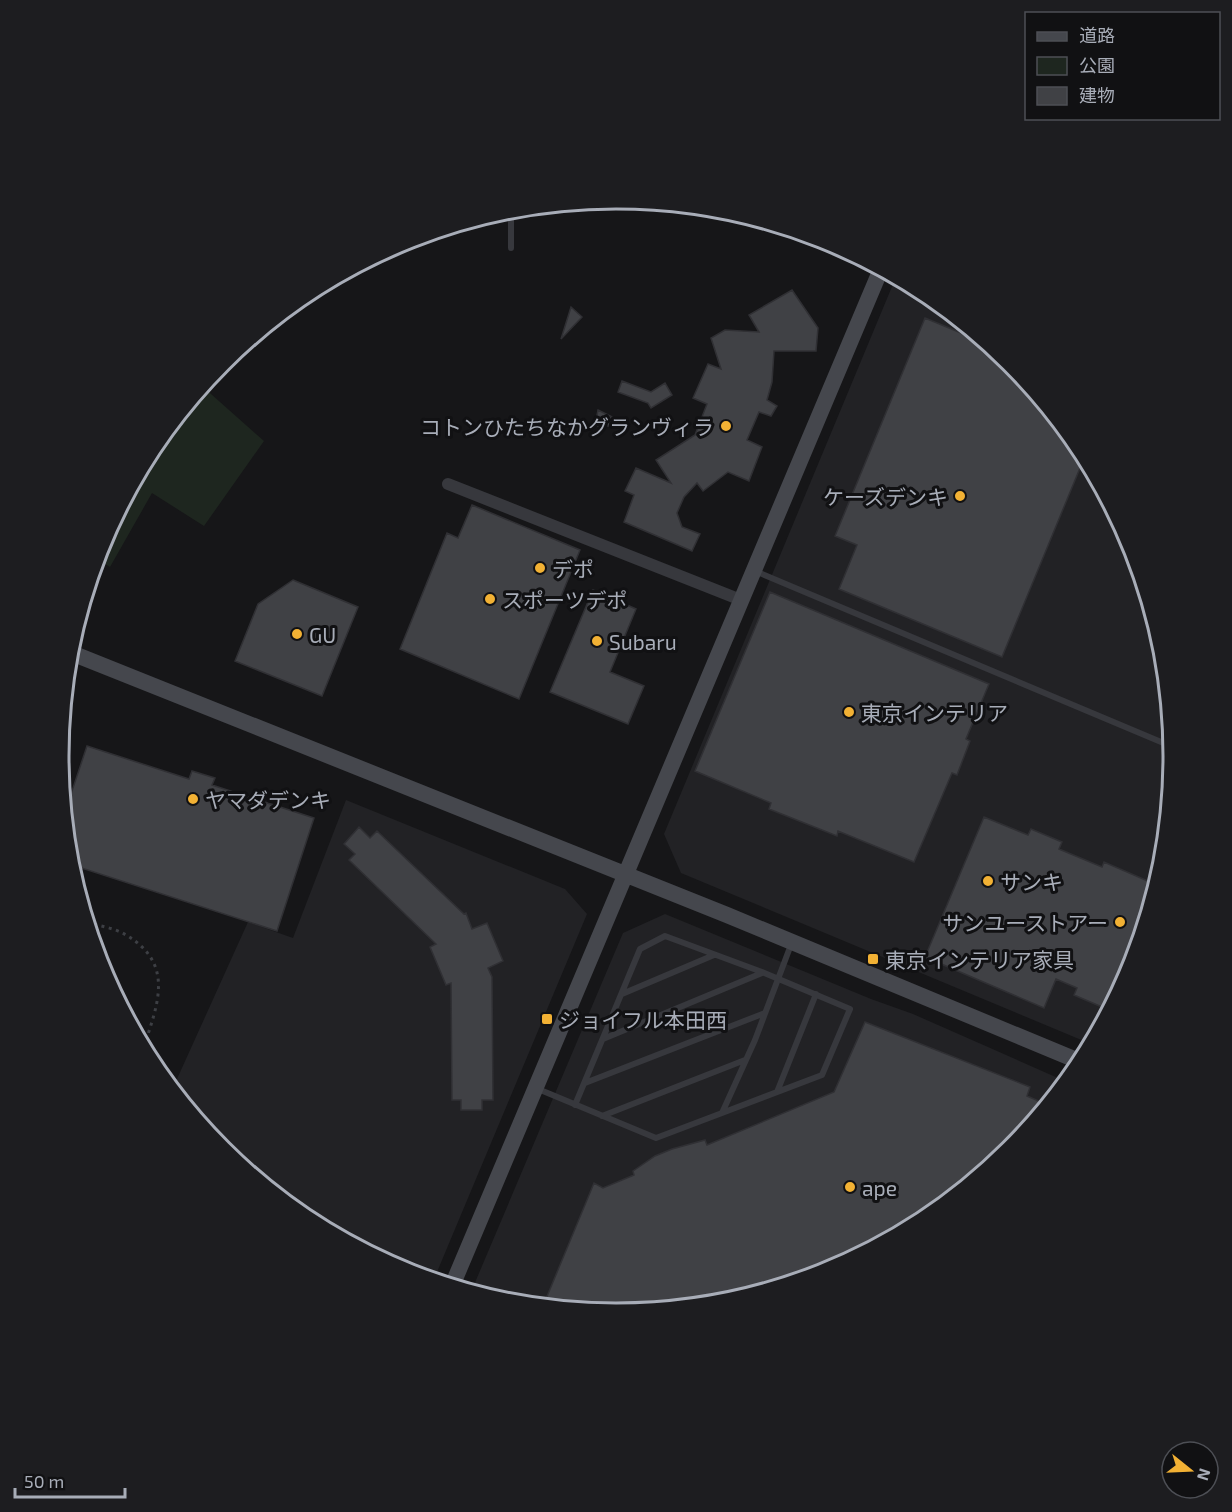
<svg xmlns="http://www.w3.org/2000/svg" width="1232" height="1512" font-family="'Exo 2','Noto Sans JP',sans-serif">
	<rect width="100%" height="100%" fill="#161618"/>
	<!-- built -->
	<path fill="#222225" d="M896,277L926,293L1010,362L1080,447L1131,543L1163,648L1173,756L1163,865L1131,970L1091,1044L681,873L664,834Z
		M346,800L565,889L587,914L437,1272L305,1218L222,1150L172,1090L248,922L293,938Z
		M665,914L871,999L913,1014L1067,1082L1010,1150L925,1220L829,1271L724,1303L616,1313L507,1303L471,1292L623,933Z"/>
	<!-- green -->
	<path fill="#1e261f" d="M202,386L264,441L204,526L152,493L110,567L96,558L101,542L153,446Z"/>
	<!-- building -->
	<path fill="#404145" stroke="#303034" stroke-width="1.5" d="M792,290L818,328L816,351H774L772,382L767,400L777,406L771,416L759,412L747,440L762,447L749,481L728,472L703,491L697,483L684,497L677,513L682,527L700,534L692,551L624,522L634,495L625,491L636,468L671,483L656,460L695,435L707,404L693,398L708,364L721,369L711,338L725,330L759,332L749,315Z
		M571,307L582,317L561,339Z
		M925,318L990,345L1010,362L1080,447L1085,456L1002,657L839,589L857,545L835,536Z
		M622,381L651,392L665,383L672,395L651,408L648,403L618,392Z
		M598,410L630,426H595Z
		M472,505L580,550L519,699L400,649L447,533L458,538Z
		M293,580L358,607L322,696L235,661L258,604Z
		M593,590L636,609L610,672L644,686L628,724L550,692Z
		M770,592L989,684L966,739L970,741L957,775L952,773L914,862L838,831L837,836L769,809L771,803L695,771Z
		M87,746L189,779L192,771L215,778L212,785L314,818L277,931L69,864L64,815Z
		M984,817L1028,835L1031,829L1062,842L1059,849L1102,867L1104,862L1157,885L1131,970L1109,1010L1074,995L1077,988L1056,979L1044,1008L925,957Z
		M359,827L370,838L377,831L464,914L466,913L472,929L487,923L503,961L488,968L492,977L493,1100H482V1110H461V1100H452L451,983L446,985L430,947L436,944L349,860L355,854L344,844Z
		M865,1022L1030,1087L1027,1096L1048,1105L1010,1150L925,1220L829,1271L724,1303L616,1313L543,1306L594,1183L603,1188L634,1175L633,1171L655,1156L672,1149L705,1140L707,1145L834,1092Z"/>
	<g fill="none" stroke-linecap="round" stroke-linejoin="round">
		<!-- path -->
		<path stroke="#3d3f44" stroke-width="3" stroke-dasharray="3 4.5" stroke-linecap="butt" d="M87,922C99,926 115,928 126,935C175,964 158,1004 143,1049"/>
		<!-- lane -->
		<path stroke="#37383d" stroke-width="6" d="M511,209V248
			M755,571L1173,747
			M622,994L714,955
			M603,1039L762,973
			M585,1083L765,1013
			M1065,1083L1074,1062
			M538,1089L656,1138L722,1113L755,1040L792,942
			M777,1092L816,994
			M575,1105L640,949L665,936L762,972L850,1009L822,1075L722,1113
			M602,1116L745,1060"/>
		<!-- street -->
		<path stroke="#37383d" stroke-width="12" d="M448,484L741,600"/>
		<!-- secondary -->
		<path stroke="#45474d" stroke-width="16" d="M69,652L727,915L1081,1062
			M452,1286L881,269"/>
	</g>
	<!-- markers -->
	<g fill="#f2b134" stroke="#111113" stroke-width="2">
		<circle cx="726" cy="426" r="6"/>
		<circle cx="960" cy="496" r="6"/>
		<circle cx="540" cy="568" r="6"/>
		<circle cx="490" cy="599" r="6"/>
		<circle cx="297" cy="634" r="6"/>
		<circle cx="597" cy="641" r="6"/>
		<circle cx="849" cy="712" r="6"/>
		<circle cx="193" cy="799" r="6"/>
		<circle cx="988" cy="881" r="6"/>
		<circle cx="1120" cy="922" r="6"/>
		<rect x="867" y="953" width="12" height="12" rx="3"/>
		<rect x="541" y="1013" width="12" height="12" rx="3"/>
		<circle cx="850" cy="1187" r="6"/>
	</g>
	<g text-anchor="middle" dominant-baseline="central" stroke-width="6" stroke-linejoin="round" paint-order="stroke">
		<!-- poi labels -->
		<g font-size="21" fill="#a8adb8" stroke="#111113" text-anchor="start">
			<text x="714" y="426" text-anchor="end">コトンひたちなかグランヴィラ</text>
			<text x="948" y="496" text-anchor="end">ケーズデンキ</text>
			<text x="552" y="568">デポ</text>
			<text x="502" y="599">スポーツデポ</text>
			<text x="309" y="634">GU</text>
			<text x="609" y="641">Subaru</text>
			<text x="861" y="712">東京インテリア</text>
			<text x="205" y="799">ヤマダデンキ</text>
			<text x="1000" y="881">サンキ</text>
			<text x="1108" y="922" text-anchor="end">サンユーストアー</text>
			<text x="885" y="959">東京インテリア家具</text>
			<text x="559" y="1019">ジョイフル本田西</text>
			<text x="862" y="1187">ape</text>
		</g>
	</g>
	<!-- crop -->
	<path d="M0 0H1232V1512H0ZM69 756a547 547 0 1 1 1094 0a547 547 0 1 1-1094 0Z" fill="#1d1d20" fill-rule="evenodd"/>
	<path fill="none" stroke="#a8adb8" stroke-width="3" d="M69 756a547 547 0 1 1 1094 0a547 547 0 1 1-1094 0Z"/>
	<!-- legend -->
	<rect x="1025" y="12" width="195" height="108" fill="#111113" stroke="#4d4f55" stroke-width="1.5"/>
	<rect x="1037" y="32" width="30" height="9" fill="#45474d" stroke="#4d4f55" stroke-width="1.5"/>
	<text x="1079" y="42" font-size="18" fill="#a8adb8">道路</text>
	<rect x="1037" y="57" width="30" height="18" fill="#1e261f" stroke="#4d4f55" stroke-width="1.5"/>
	<text x="1079" y="72" font-size="18" fill="#a8adb8">公園</text>
	<rect x="1037" y="87" width="30" height="18" fill="#404145" stroke="#4d4f55" stroke-width="1.5"/>
	<text x="1079" y="102" font-size="18" fill="#a8adb8">建物</text>
	<!-- north arrow -->
	<g transform="translate(1190 1470) rotate(108)"><circle r="28" fill="#111113" stroke="#4d4f55" stroke-width="1.5"/>
	<path d="M0-4.5L10 22L0 15L-10 22Z" fill="#f2b134"/>
	<text y="-9" font-size="16" font-weight="bold" text-anchor="middle" fill="#a8adb8">N</text>
	</g>
	<!-- scale -->
	<path d="M15 1488v9h110v-9" fill="none" stroke="#a8adb8" stroke-width="3"/>
	<text x="24" y="1488" font-size="18" fill="#a8adb8" stroke="#111113" stroke-width="4.5" paint-order="stroke">50 m</text>
</svg>
